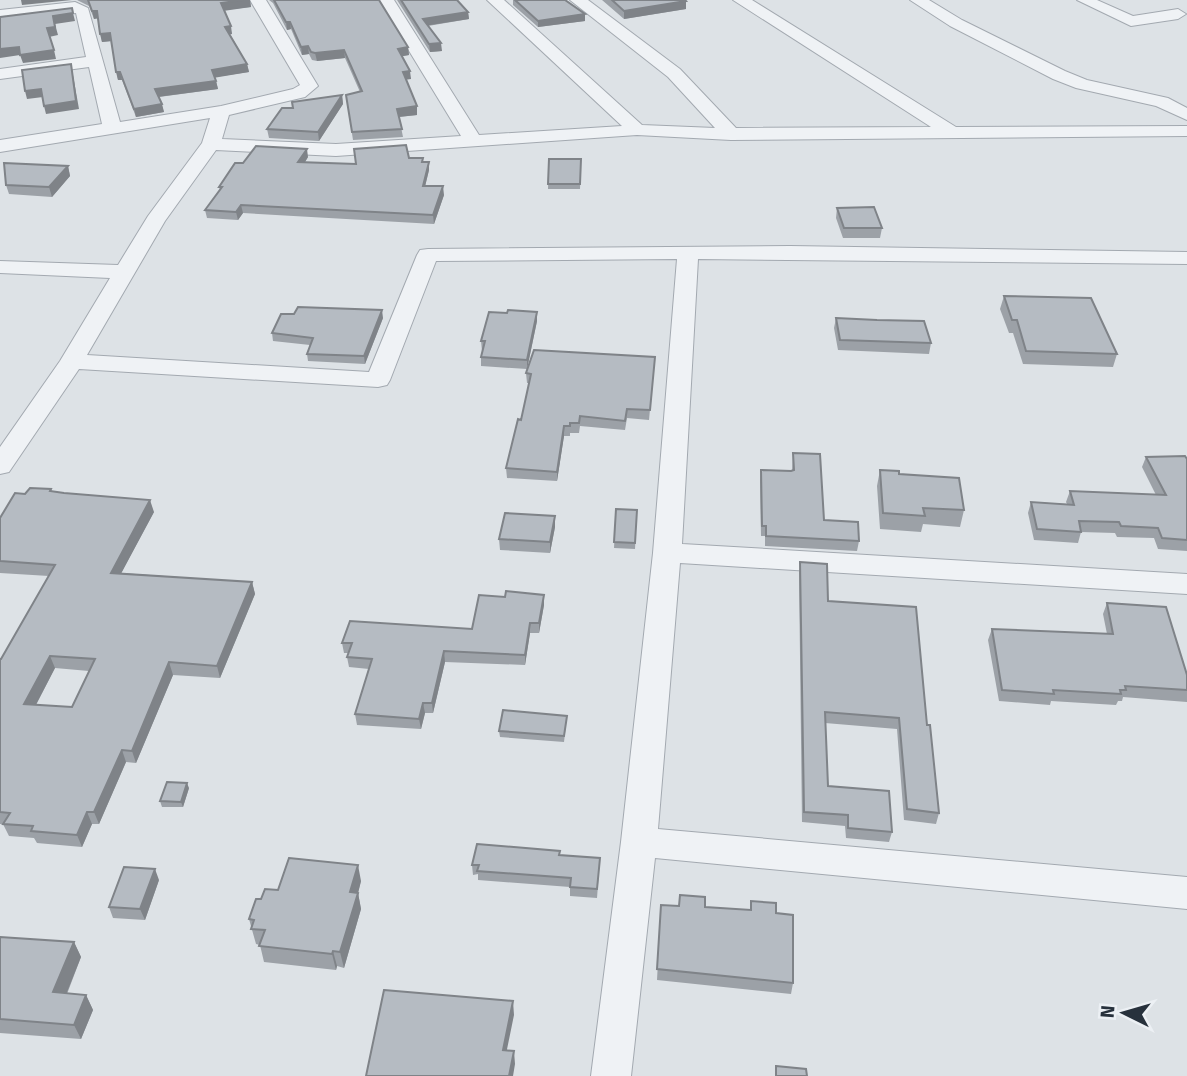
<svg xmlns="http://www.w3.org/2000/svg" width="1187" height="1076" font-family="'Fira Sans',sans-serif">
	<rect width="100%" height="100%" fill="#dde2e6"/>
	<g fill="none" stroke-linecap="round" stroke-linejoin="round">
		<!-- minor casing -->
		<g stroke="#a3a9b0" stroke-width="2">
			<path id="minor" d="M250,0H266L318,86L305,97L229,115L222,139L336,144L461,136L378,0H394L479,135L622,126L487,0H504L642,125L715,128L668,77L570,0H588L680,69L736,128L931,127L733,0H752L956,127L1187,126V136L731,140L637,135L336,156L216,150L165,221L87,355L369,372L417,255L420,250L428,249L790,246L1187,252V264L698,259L682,544L1187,574V594L680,563L658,829L1187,877V909L655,858L631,1076H591L621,842L653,553L677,259L436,261L390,380L387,385L378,387L79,369L9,472L0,474V447L60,361L110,278L0,273V261L118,265L148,216L202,143L210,118L0,152V140L102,124L89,67L0,79V69L86,57L76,13L0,20V10L75,2L88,8L120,122L221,106L293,89L300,85Z
				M910,0H929L962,20L1065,71L1087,80L1168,98L1187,108V120L1156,106L1076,88L1053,79L950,26Z
				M1077,0H1097L1133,16L1178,9L1186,14L1178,19L1131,26Z"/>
		</g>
		<!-- minor -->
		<use href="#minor" fill="#eff2f5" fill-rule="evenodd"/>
	</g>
	<!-- wall -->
	<path fill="#9ca1a7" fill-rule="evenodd" d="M77,0H250L251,7L224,10L232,34H230L247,64L249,72L215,77L218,89L159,97L164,112L136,117L122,80H118L111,41L102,42L98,18L94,19L89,6Z
		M269,0H379L408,47L409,55L402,56L411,79H406L417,115L399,117L403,137L353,140L346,95L360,92L345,58L317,61L312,60L309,54L302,55L291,29L287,30L273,3Z
		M397,0H457L468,12L469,19L428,26L442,51L430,52Z
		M513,0H565L585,14V21L538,27L513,5Z
		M602,0H685L686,9L624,19Z
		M342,95L343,104L319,141L269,138L267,129L293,108Z
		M308,157L305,162L356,164L409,158H423V162H429V170L425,186L444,195L434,224L243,213L238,220L207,218L205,210L220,190L219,187L243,163Z
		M549,159H581L580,189H548Z
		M68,166L70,176L52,197L9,194L6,185Z
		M837,208L882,228L880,238H843L836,218Z
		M1004,296L1117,354L1113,367L1023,364L1013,333H1009L1000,309Z
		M537,312V321L527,369L481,366V357L483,351H482L481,341L507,313Z
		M383,318L365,364L308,361L307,354L310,345L273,341L272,333Z
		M836,318L931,343L929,354L838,350L834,328Z
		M654,366L649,420L627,418L625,430L580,426L579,433H570V436H564L557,481L507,478L506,468L521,420L529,383H527L526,373Z
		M793,453L824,520L859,541L857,551L765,546V536H761L760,480L761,470L791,471H792Z
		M1146,457L1187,459V551L1158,549L1154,538L1117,537L1115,533L1081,532L1078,543L1034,540L1028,513L1031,502L1067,504L1066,502L1070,491L1156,495L1142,467Z
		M880,470L899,474L964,510L960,527L923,524L921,532L880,529L877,486Z
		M51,489L52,492L154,512L121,573L252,582L255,594L220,678L173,675L136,763L126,762L99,824H92L82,847L37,843L34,838L9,836L3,824H0V659H1L49,576L0,573V518L25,494ZM55,668L89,671L72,707L36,705Z
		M616,509L637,510L635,549L614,548Z
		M555,516V527L550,553L500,550L499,539Z
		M800,562L828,601L927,725L939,813L936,824L904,820L897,729L825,723L828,786L892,832L889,842L846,838L845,826L802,822L799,573Z
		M544,595V605L539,633H530L525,665L445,662L433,713H425L421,729L357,725L355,714L369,669L349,667L347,657L348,653H344L342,643L472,629L505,597Z
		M1107,603L1187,675V702L1123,697L1122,701H1118L1116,705L1051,701L1050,705L999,701L988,640L992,629L1107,634L1103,614Z
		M567,716L564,742L500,737L499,731Z
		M189,788L183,807H162L160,801Z
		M560,855L600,858L597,898L570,896V887L478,880V874L473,875L472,865Z
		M159,880L145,920L113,918L109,907Z
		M361,881L358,893L361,909L344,968L337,966L336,970L264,962L260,945L256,944L249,919L261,899L278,890Z
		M751,901L776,913L793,983L791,994L657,980L661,905L750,910Z
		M0,937L74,942L81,957L67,994L86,995L93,1010L81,1039L0,1033Z"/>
	<!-- shaded-wall -->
	<path fill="#7f8388" d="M21,0H72L22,5Z
		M243,0H250L251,7L223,11L221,3Z
		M686,1V9L624,19V11Z
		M92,11H97L99,18L94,19Z
		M468,12L469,19L424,26L423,19Z
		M73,13L75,21L55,24L58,35L49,37L47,28L53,16Z
		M585,14V21L538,27V21Z
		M286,22H290L291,29L287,30Z
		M231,26L232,34L227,35L225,27Z
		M110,33L112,41L102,42L100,34Z
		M441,43L442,51L430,52L429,44Z
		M308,46L309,54L302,55L301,47Z
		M19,47L54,50L56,59L23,63L20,55L0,58V49Z
		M408,47L409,55L398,57V49Z
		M344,50L345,58L317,61L315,53Z
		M71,64L79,109L46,114L44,106Z
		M247,64L249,72L213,78L212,70Z
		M410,71L411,79L404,80L403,72Z
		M116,72H120L122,80H118Z
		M216,81L218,89L157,97L155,89Z
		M41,89L43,97L27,99L25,91Z
		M342,95L343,104L319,141L318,132Z
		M162,104L164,112L136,117L134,109Z
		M417,106V115L398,117L397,109Z
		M307,149L308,157L300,170L298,162Z
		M429,162V170L423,195V186Z
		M68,166L70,176L52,197L49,187Z
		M443,186L444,195L434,224L433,215Z
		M241,205L243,213L238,220L236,212Z
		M382,310L383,318L365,364L364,356Z
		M537,312V321L527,369V360Z
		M564,426V436L557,481V472Z
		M150,500L154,512L115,585L111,573Z
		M555,516V527L550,553V542Z
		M252,582L255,594L220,678L217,666Z
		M544,595V605L539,633V623Z
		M530,623V633L525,665V655Z
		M444,651L445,662L433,713L432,703Z
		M50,656L55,668L30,716L24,704Z
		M169,662L173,675L136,763L132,751Z
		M423,703L425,713L421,729L419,719Z
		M122,750L126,762L99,824L94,812Z
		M187,783L189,788L183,807L181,802Z
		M87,812L92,824L82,847L77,835Z
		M358,865L361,881L358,893L361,909L344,968L340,952L350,892Z
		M155,869L159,880L145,920L140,909Z
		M74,942L81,957L61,1007L53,992Z
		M333,951L337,966L336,970L332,954Z
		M86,995L93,1010L81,1039L74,1025Z
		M513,1001L514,1015L504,1064L503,1050Z
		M514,1051L515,1064L513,1076H509Z"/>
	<!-- building -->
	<path fill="#b5bbc2" stroke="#7f8388" stroke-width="2" fill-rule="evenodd" d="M88,0H243L221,3L231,26L225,27L247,64L212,70L216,81L155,89L162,104L134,109L120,72H116L110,33L100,34L97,11H92Z
		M274,0H379L408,47L398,49L410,71L403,72L417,106L397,109L402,129L352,132L346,95L362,91L344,50L315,53L311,52L308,46L301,47L290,22H286Z
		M401,0H457L468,12L423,19L441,43L429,44Z
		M515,0H565L585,14L538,21Z
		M612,0H685L686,1L624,11Z
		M72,8L73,13L53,16L55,27L47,28L54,50L20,55L19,47L0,49V17Z
		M71,64L76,101L44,106L41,89L25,91L22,70Z
		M342,95L318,132L267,129L282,108H293L292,102Z
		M406,145L409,158H423L422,162H429L423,186H443L433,215L241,205L236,212L205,210L222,187H219L235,163H243L256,146L307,149L298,162L356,164L354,149Z
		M549,159H581L580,184H548Z
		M4,163L68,166L49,187L6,185Z
		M874,207L882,228H844L837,208Z
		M1004,296L1091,298L1117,354L1026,351L1017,320H1012Z
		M298,307L382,310L364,356L307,354L313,338L272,333L281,314H294Z
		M508,310L537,312L527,360L481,357L485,341H481L489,312L507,313Z
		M836,318L877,320L924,321L931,343L840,340Z
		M534,350L655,357L650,410L627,409L625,421L580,416L579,423H570V426H564L557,472L506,468L518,419L521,420L531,374L526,373Z
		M793,453L820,454L824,520L858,522L859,541L766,536V526H762L761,470L791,471L794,470Z
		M1185,456L1187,459V540L1162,538L1158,528L1121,526L1119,522L1079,521L1081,532L1037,529L1031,502L1074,505L1070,491L1166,495L1146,457Z
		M880,470L899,471V474L959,478L964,510L923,508L925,516L883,513Z
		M30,488L51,489L50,491L64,493L150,500L111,573L252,582L217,666L169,662L132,751L122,750L94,812H87L77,835L31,831L33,826L3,824L10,813L0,812V659H1L55,565L0,561V518L15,493L25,494ZM50,656L95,659L72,707L24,704Z
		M616,509L637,510L635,543L614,542Z
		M505,513L555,516L550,542L499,539Z
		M800,562L827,564L828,601L916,607L927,725H930L939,813L907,809L899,718L825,712L828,786L889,791L892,832L848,828V815L804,812Z
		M506,591L544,595L539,623H530L525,655L444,651L432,703H423L419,719L355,714L372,659L347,657L352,643H342L350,621L472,629L479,595L505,597Z
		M1107,603L1166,607L1187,675V690L1125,686L1126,690H1120L1121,694L1053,690L1054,694L1002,690L992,629L1113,634Z
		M503,710L567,716L564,736L499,731Z
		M167,782L187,783L181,802L160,801Z
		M477,844L560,851L559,855L600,858L597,889L570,887L571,878L477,871L479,865H472Z
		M289,858L358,865L350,892L358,893L340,952L333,951L332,954L259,946L265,930L251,929L254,920L249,919L256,899H261L265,889L278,890Z
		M124,867L155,869L140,909L109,907Z
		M680,895L705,897V907L751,910V901L776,903V913L793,915V983L657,969L661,905L679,906Z
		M0,937L74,942L53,992L86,995L74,1025L0,1019Z
		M384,990L513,1001L503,1050L514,1051L509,1076H366Z
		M776,1066L806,1069L807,1076H776Z"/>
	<!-- north arrow -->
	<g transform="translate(1124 1013) rotate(275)" stroke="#ecf0f4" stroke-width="5" paint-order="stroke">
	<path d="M0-5L12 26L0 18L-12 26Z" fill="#27313c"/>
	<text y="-10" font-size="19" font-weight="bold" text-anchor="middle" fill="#27313c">N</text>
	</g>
</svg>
